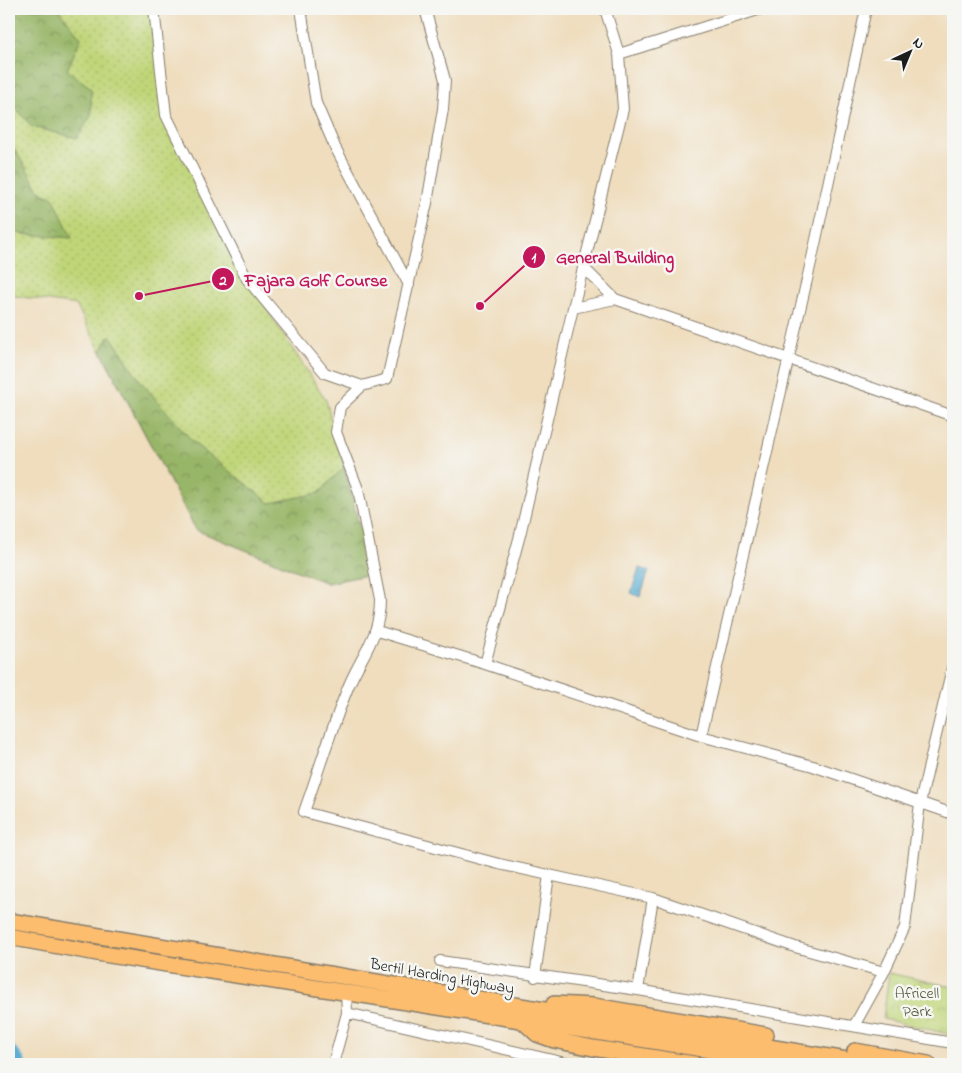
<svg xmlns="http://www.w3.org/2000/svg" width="962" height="1073" font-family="'Indie Flower',sans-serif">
	<defs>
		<pattern id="grass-dots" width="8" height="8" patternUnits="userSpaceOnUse" patternTransform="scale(1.25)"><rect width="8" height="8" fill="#c0d578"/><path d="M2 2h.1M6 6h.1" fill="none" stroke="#a4b667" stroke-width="1.8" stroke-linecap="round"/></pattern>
		<pattern id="forest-crowns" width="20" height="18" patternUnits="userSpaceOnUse" patternTransform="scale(1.25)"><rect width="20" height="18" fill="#98b668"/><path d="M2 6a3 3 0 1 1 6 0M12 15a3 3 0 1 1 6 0" fill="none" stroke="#7b9355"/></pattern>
		<pattern id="park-crowns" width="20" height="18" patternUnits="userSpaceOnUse" patternTransform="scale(1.25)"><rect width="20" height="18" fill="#c0d578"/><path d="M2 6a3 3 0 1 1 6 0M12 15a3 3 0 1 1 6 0" fill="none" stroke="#a4b667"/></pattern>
		<pattern id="water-ripples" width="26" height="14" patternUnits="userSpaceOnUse" patternTransform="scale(1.25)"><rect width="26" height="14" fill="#56acd2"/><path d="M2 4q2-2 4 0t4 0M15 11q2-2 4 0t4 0" fill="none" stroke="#468baa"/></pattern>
	</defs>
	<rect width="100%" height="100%" fill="#f6f6f2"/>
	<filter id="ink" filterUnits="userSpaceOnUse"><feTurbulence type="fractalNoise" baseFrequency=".02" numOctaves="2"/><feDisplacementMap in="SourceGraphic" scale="10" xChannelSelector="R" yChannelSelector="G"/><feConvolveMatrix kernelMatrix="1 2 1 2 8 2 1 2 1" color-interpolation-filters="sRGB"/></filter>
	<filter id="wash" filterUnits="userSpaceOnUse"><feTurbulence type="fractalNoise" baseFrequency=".0096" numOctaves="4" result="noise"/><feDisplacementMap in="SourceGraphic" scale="20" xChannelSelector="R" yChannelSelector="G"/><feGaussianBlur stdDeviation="1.12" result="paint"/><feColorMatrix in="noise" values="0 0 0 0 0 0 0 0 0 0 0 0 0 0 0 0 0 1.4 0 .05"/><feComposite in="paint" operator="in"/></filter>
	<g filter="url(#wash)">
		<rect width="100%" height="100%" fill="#efddbd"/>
		<!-- grass -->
		<path fill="url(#grass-dots)" stroke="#6e784a" d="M9,9H156L166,115L247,279L326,400L372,574L327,583L196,530L76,305L9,295Z"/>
		<!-- forest -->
		<path fill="url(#forest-crowns)" stroke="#5a6942" d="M9,9H58L81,38L67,70L91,88V116L77,138L32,127L9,100Z
			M9,140L41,193L53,197L72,238L21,234L9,229Z
			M110,335L141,382L195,444L270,503L319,493L344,467L372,574L327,583L196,530L101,351Z"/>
		<!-- park -->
		<path fill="url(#park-crowns)" stroke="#6e784a" d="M889,973L953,987V1035L883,1019Z"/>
		<!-- water -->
		<path fill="url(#water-ripples)" stroke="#396477" d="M639,568L649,571L640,597L631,593Z"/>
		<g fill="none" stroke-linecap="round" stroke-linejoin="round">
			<!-- river -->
			<path stroke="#56acd2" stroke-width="20" d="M9,1055L16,1064"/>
		</g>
	</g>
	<g filter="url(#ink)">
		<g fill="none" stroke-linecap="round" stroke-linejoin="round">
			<!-- street casing -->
			<g stroke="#867c6c" stroke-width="12">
				<path id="street" d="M154,9L166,115L247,279L325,373L362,386
					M301,9L316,103L335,147L409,285
					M425,9L445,80L443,109L427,203L387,379L362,386L340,407L336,432L358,489L380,600C380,636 363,653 349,685C332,726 319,770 304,812L499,864L653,898L795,947L884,972
					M619,54L761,9
					M583,267L615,299L953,416
					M573,308L615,299
					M377,631L485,664L701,736L813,766L953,814
					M485,664L520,535L573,308L623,109L619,54L605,9
					M701,736L812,258L866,9
					M440,961L638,990L953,1043
					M535,977L549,875
					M638,990L653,898
					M347,1013L570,1064
					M854,1026L884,972L905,927L920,803L953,664
					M333,1064L347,1013L346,992"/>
			</g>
			<!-- primary casing -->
			<g stroke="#867c6c" stroke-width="18">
				<path id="primary" d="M9,921L871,1064
					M9,937L103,954L797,1064
					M554,1004L594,1006L766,1035
					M524,1022L537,1034L554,1040L593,1048L694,1064
					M855,1051L928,1064"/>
			</g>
			<!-- street -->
			<use href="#street" stroke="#fff" stroke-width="10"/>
			<!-- primary -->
			<use href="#primary" stroke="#fcbd6e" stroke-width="15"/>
		</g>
	</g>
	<g text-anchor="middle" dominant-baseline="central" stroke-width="5" stroke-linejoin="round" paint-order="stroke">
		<!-- street labels -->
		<g font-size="16" fill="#1c1c1c" stroke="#f6f6f2">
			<text transform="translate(442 977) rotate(10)">Bertil Harding Highway</text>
		</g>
		<!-- park labels -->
		<g font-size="16" fill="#4d5438" stroke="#f6f6f2">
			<text x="917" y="994">Africell<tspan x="917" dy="18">Park</tspan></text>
		</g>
	</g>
	<!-- callouts -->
	<path fill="none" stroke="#c2185b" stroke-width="2" d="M480 306L534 257M139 296L223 279"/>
	<g fill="#c2185b" stroke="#f6f6f2" stroke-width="2">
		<circle cx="480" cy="306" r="5"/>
		<circle cx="139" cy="296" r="5"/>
		<circle cx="534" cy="257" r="12"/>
		<circle cx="223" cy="279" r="12"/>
	</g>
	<g font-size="15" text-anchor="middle" font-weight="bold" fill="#fff">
		<text x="534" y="262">1</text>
		<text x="223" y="285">2</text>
	</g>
	<g font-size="18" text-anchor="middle" font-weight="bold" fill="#c2185b" stroke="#f6f6f2" stroke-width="5" stroke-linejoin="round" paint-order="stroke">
		<text x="615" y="263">General Building</text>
		<text x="316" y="286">Fajara Golf Course</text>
	</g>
	<!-- margin -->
	<rect width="962" height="1073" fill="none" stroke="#f6f6f2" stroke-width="30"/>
	<!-- north arrow -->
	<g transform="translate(910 52) rotate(44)" stroke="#f6f6f2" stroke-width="4" paint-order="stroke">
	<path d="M0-4L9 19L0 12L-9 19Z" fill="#1c1c1c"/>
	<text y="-8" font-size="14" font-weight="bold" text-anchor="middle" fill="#1c1c1c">N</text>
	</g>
</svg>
